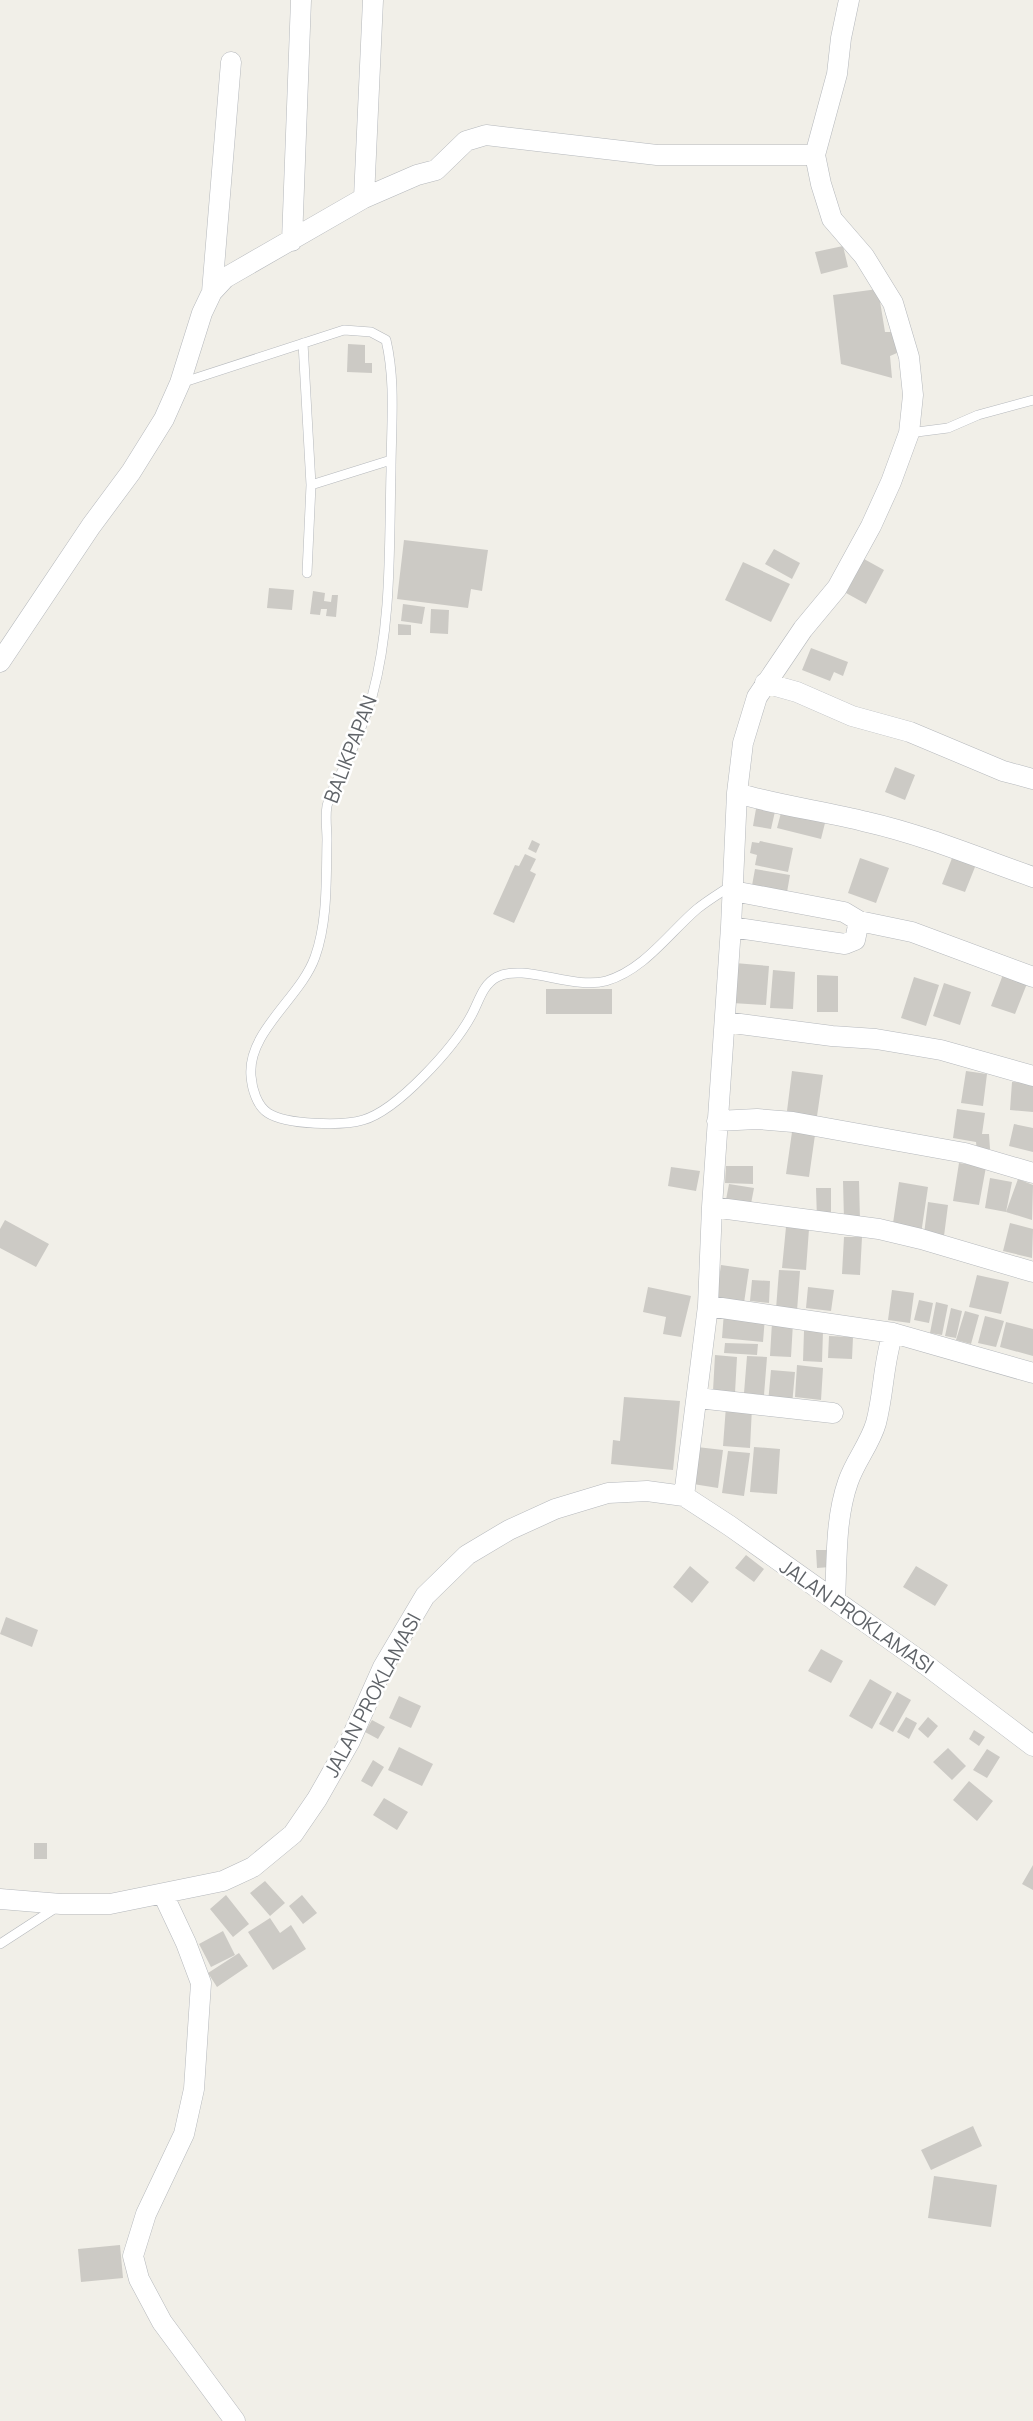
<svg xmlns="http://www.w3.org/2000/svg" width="1033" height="2421" font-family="Manrope,sans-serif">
	<rect width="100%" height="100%" fill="#f1efe8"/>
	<!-- building -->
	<path fill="#cccac5" d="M843,246L848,267L821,274L815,252Z
		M878,289L885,332H893L897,353L890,356L892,378L841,364L833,295Z
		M348,344L365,345V363H372V373L347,372Z
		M404,540L488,550L482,591L471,589L468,608L397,599Z
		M774,549L800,563L792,579L765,564Z
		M864,559L884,570L866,604L846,593Z
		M743,562L790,584L771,622L725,600Z
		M269,588L294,590L292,610L267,608Z
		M313,591L325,593L324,601L331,602L332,595H338L336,617L326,616L327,609H321L320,615L310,614Z
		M403,604L425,607L422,624L401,621Z
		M431,609L449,610L448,634L430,633Z
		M398,624L411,625V635H398Z
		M811,648L848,662L843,676L834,672L830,681L802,670Z
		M895,767L915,775L905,800L885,792Z
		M757,803L776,807L771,829L753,826Z
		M782,809L826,819L821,839L777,828Z
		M532,840L540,844L536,853L528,849Z
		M760,841L793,848L788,872L755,865L757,855L750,853L752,842L759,843Z
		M954,853L977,862L965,892L942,884Z
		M525,854L536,859L530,871L536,874L514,923L493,914L515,865L519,866Z
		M860,858L889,868L876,903L848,893Z
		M755,869L790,875L786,898L751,891Z
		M735,963L769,966L766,1005L732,1003Z
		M773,970L795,972L793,1009L770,1008Z
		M1004,972L1028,981L1015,1014L991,1006Z
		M817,975L838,976V1012H817Z
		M914,977L939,985L926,1026L901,1018Z
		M944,983L971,992L960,1025L933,1016Z
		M546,989H612V1014H546Z
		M792,1071L823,1075L816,1123L786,1119Z
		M966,1071L987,1074L983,1106L961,1103Z
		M1012,1082L1033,1083V1112L1010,1110Z
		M957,1109L985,1113L982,1134H989L990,1149L977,1151L976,1142L953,1138Z
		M1014,1124L1033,1128V1152L1009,1146Z
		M792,1132L815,1135L809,1177L786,1174Z
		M959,1163L986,1167L979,1205L953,1201Z
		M726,1166H753V1184L725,1183Z
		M671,1167L700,1171L696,1191L668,1186Z
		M990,1178L1012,1182L1006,1212L1018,1179L1033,1185L1032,1220L1006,1212L985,1208Z
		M843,1181H859L860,1220H844Z
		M899,1182L928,1187L921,1234L892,1230Z
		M729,1184L754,1188L750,1209L725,1205Z
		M816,1188H831V1218L817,1219Z
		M928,1202L948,1205L944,1236L924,1234Z
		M5,1220L49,1244L36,1267L0,1248V1229Z
		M1010,1223L1033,1229L1032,1258L1003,1251Z
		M786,1227L809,1229L806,1270L782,1268Z
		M844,1237H862L860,1275L842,1274Z
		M721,1265L749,1269L744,1303L716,1299Z
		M779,1270L800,1271L797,1311L776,1309Z
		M977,1275L1009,1282L1001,1314L969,1307Z
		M752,1280L770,1281L769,1303L750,1301Z
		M648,1287L691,1296L681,1337L663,1334L666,1317L643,1312Z
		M808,1287L834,1290L831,1311L806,1308Z
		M892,1290L914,1293L910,1323L888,1320Z
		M919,1300L933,1303L929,1323L914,1320Z
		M936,1302L948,1305L942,1335L930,1333Z
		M951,1308L962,1311L956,1338L945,1336Z
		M965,1311L979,1315L971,1344L956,1340Z
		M724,1312L765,1317L763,1342L722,1338Z
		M985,1316L1004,1321L996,1347L978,1343Z
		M772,1322L793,1323L791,1357L770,1356Z
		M1006,1322L1033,1329V1356L1000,1347Z
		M804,1331H823L822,1362L803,1361Z
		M829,1336L853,1337L852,1359L828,1358Z
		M725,1343L758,1344L757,1355L724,1353Z
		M715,1355L737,1357L735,1393L713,1391Z
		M747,1356L767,1357L764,1395L744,1393Z
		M797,1365L823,1368L821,1400L795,1397Z
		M771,1370L795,1372L792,1405L768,1403Z
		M624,1397L680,1401L673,1470L611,1464L613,1440L620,1441Z
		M726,1406L752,1407L750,1448L723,1446Z
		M697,1447L723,1450L718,1488L693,1484Z
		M754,1447L780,1449L777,1494L750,1492Z
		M728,1451L750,1453L744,1496L722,1493Z
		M816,1550H829L830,1567L817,1568Z
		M746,1555L764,1569L754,1582L735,1568Z
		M690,1566L709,1582L692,1603L673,1587Z
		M916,1566L948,1585L935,1606L903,1587Z
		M6,1617L38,1630L32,1647L0,1634Z
		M821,1649L843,1661L831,1683L808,1671Z
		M870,1679L892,1692L872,1729L849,1716Z
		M897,1692L911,1700L893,1732L879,1724Z
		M399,1696L421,1706L411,1728L389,1718Z
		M906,1717L917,1723L909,1739L897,1732Z
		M928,1717L938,1726L928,1738L918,1729Z
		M372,1720L385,1727L378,1739L365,1732Z
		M974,1730L985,1737L979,1746L969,1739Z
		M399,1747L433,1764L422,1786L388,1770Z
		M948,1748L966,1766L952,1780L933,1762Z
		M987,1749L1000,1757L987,1778L973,1770Z
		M373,1760L384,1767L372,1787L361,1781Z
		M969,1781L993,1801L977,1821L953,1800Z
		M384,1798L408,1812L397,1830L373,1815Z
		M34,1843H47V1859H34Z
		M1033,1865V1890L1022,1884Z
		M265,1881L285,1903L270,1916L250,1893Z
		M226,1895L249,1924L233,1937L210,1909Z
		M302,1895L317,1913L303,1924L289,1906Z
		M270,1918L280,1933L291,1925L306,1949L273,1970L248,1932Z
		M223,1931L235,1955L211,1967L199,1944Z
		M239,1953L248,1966L217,1987L208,1973Z
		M973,2126L982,2146L931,2170L921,2150Z
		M934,2176L997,2185L991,2227L928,2218Z
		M120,2245L123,2278L81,2282L78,2249Z"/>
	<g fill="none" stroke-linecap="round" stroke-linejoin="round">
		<!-- lane casing -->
		<g stroke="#b5b8bc" stroke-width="10">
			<path id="lane" d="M303,343L311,485L307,573
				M181,383L344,330L371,332L386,340C396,382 391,428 391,471C389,546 392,624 372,697C365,719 356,741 347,762C340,776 330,791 327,806C325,817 327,829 327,840C326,878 328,921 315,957C301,997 247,1032 251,1076C252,1089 257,1106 268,1113C286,1125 343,1126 363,1120C398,1110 454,1047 471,1016C479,1002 482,985 497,977C524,963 573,990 606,981C644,970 669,933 697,909C708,900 720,893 732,885
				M909,433L948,428L978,415L1033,400
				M311,485L391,460
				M0,1944L57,1907"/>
		</g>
		<!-- street casing -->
		<g stroke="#b5b8bc" stroke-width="21">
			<path id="street" d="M364,198L373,0
				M292,241L301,0
				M212,292L231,62
				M0,662L91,526L131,472L164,419L180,383L202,313L212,292L225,278L364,198L417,175L436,170L466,141L486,135L657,155H815
				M765,683L797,692L852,716L910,732L1003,771L1033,779
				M737,793C780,806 824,811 867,822C924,835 979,858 1033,877
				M733,891L844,912L859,921L912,932L1033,977
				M731,927L845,944L855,940L859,921
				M725,1022L832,1036L876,1039L941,1050L1033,1076
				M717,1121L757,1119L793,1122L965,1153L1033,1173
				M712,1207L879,1229L921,1239L1033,1272
				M708,1306L893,1333
				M698,1398L833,1413
				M684,1496L708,1306L712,1207L731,927L737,793L743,743L757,697L803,629L837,588L871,526L891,482L909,433L913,395L909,357L893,303L864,256L832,219L821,184L815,155L837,74L841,38L849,0
				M835,1601C837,1561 835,1519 848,1482C855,1461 870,1444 876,1423C884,1393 883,1363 893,1333L1033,1373
				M163,1894L186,1943L201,1983L194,2089L184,2134L146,2214L133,2256L139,2279L162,2322L235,2421
				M0,1899L61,1904H110L223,1881L253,1867L293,1834L317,1799L350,1741L383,1667L425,1596L467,1555L509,1530L555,1509L608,1493L647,1491L684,1496L730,1526L926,1665L1033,1746"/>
		</g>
		<!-- lane -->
		<use href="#lane" stroke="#fff" stroke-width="9"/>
		<!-- street -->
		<use href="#street" stroke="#fff" stroke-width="20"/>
	</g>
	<g text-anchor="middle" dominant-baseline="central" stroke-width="5" stroke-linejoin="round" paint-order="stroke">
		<!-- street labels -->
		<g font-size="20" fill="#5f6368" stroke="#fff">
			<text transform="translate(350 749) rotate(-69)">BALIKPAPAN</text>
			<text transform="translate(857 1616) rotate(35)">JALAN PROKLAMASI</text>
			<text transform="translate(372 1695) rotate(-62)">JALAN PROKLAMASI</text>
		</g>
	</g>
</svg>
